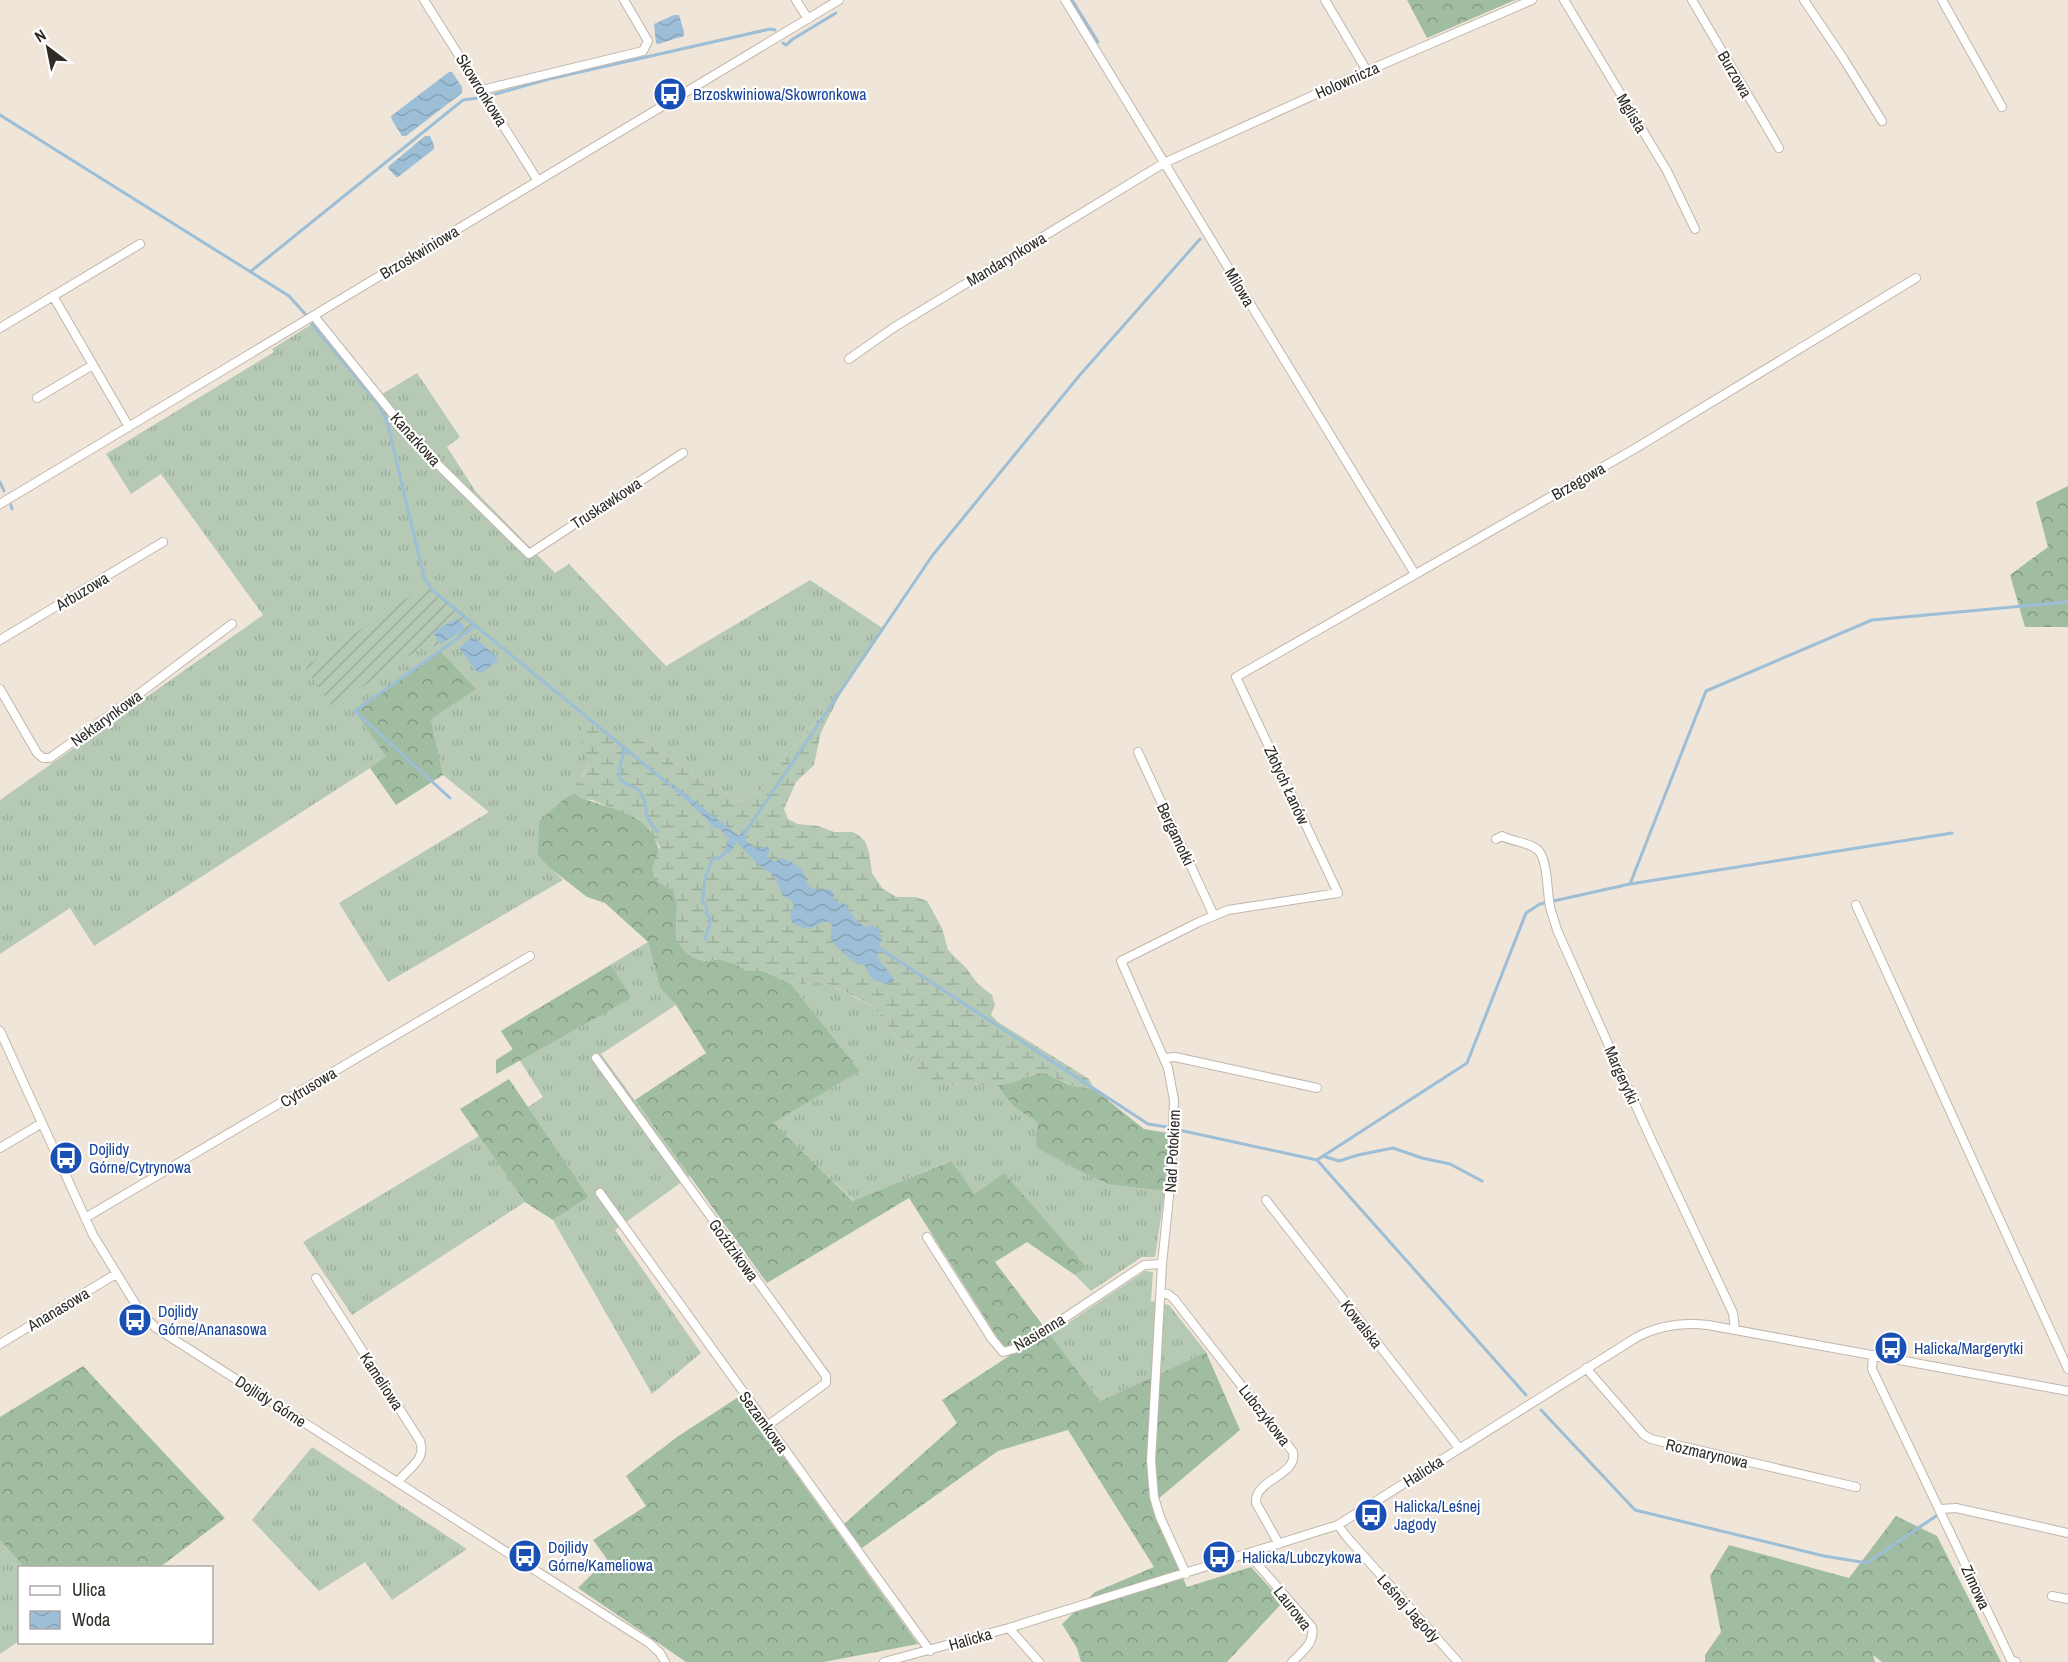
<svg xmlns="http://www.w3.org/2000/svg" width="2068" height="1662" font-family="'Archivo Narrow',sans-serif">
	<defs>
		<pattern id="grass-tufts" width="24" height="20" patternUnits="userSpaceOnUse" patternTransform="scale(1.5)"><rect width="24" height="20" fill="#b5c9b5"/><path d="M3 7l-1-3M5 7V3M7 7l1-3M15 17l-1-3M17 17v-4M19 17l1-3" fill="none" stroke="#9cad9c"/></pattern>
		<pattern id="forest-crowns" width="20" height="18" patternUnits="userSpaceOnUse" patternTransform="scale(1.5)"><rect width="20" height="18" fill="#a1bda1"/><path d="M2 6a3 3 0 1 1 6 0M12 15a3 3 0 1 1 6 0" fill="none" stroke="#849a83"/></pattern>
		<pattern id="wetland-marsh" width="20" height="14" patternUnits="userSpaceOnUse" patternTransform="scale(1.5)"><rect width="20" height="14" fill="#b5c9b5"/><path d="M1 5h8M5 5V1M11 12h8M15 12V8" fill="none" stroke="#9cad9c"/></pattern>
		<pattern id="garden-furrows" width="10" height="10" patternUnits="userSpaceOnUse" patternTransform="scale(1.5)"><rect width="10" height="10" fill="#b5c9b5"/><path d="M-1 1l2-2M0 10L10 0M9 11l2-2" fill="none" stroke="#9cad9c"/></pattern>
		<pattern id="water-waves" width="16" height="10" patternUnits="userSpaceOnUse" patternTransform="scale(1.5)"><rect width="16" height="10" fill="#9cbed6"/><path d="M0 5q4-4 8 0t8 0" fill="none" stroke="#87a3b8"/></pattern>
	</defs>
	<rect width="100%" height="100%" fill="#f0e5d9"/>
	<!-- grass -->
	<path fill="url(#grass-tufts)" fill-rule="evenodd" d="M312,324L374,399L417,373L460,437L447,447L476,492L555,573L569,564L666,666L810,580L884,629L842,691L803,737L780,760L760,791L742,801L734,800L712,783L698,779L644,739H627L585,722C575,740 588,746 588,763C588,774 575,779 575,793L567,797L538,856L563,880L388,982L339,903L489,812L443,775L431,719L440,651L386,756L370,768L94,946L70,908L0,954V800L263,615L161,474L131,494L106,454L274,352L272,349ZM433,590L443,600L440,651L430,642Z
		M648,942L660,988L676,1005L601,1054L690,1176L615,1230L701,1353L652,1394L553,1220L589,1197L528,1107L543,1097L501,1031Z
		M816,982L831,985L875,1008L895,1036L905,1044L919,1073L951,1085L968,1082L982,1085H997L1014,1107L1038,1123L1111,1185L1165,1191L1155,1257H1142L1091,1291L1075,1275L1087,1268L975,1194L950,1161L854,1201L772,1123L860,1071L790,983L804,984Z
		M479,1136L525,1202L352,1315L303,1242Z
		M1145,1271L1153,1272L1151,1301L1169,1305L1206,1352L1100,1401L1050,1335Z
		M312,1447L467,1549L392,1600L365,1562L319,1591L252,1520Z
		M0,1540L24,1567L20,1568L19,1641L0,1654Z"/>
	<!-- forest -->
	<path fill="url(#forest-crowns)" d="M1407,0H1515L1427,38Z
		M2068,486V627H2025L2010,575L2048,547L2036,502Z
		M440,651L476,689L431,719L443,775L396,805L370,768L386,756L355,711Z
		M575,793C582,799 599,804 609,807C657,820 659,843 666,886L674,892L677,904L676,939L694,958L705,961L720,959L735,964L748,971H763L790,983L860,1071L773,1123L853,1201L951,1161L975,1194L1004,1173L1087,1268L1075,1275L1027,1242L995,1262L1100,1401L1206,1352L1240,1430L1151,1505L1187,1587L1251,1567L1283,1602L1227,1662H1081L1077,1648L1062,1624L1095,1592L1154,1567L1068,1430L998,1451L862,1548L844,1524L957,1423L942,1400L1009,1356L909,1198L767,1283L635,1100L706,1053L676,1005L660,988L648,942L605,903L587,897L550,868L538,856L539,821L567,797Z
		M611,965L631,998L496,1074V1060L513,1049L501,1031Z
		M1043,1072L1070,1085L1094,1089L1144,1129L1168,1133L1165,1191L1111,1185L1082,1172L1036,1147L1038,1123L1014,1107L997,1085C1014,1083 1026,1076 1043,1072Z
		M509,1079L589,1197L553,1220L525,1202L460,1109Z
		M83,1366L225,1518L160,1567H24L0,1540V1417Z
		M740,1396L918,1644L824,1662H686L578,1588L607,1559L593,1540L646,1506L626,1476L677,1437Z
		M1896,1516L1937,1536L2001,1662H1882L1873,1655L1875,1662H1705V1655L1721,1632L1710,1576L1729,1545L1849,1578Z"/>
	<!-- wetland -->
	<path fill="url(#wetland-marsh)" d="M842,691L821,732L814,765L796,782L784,809L788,819L798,824L818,826L834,832H852L857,834L865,841L869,852L872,873L882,888L896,897H916L927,901L942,928L948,950L966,968L978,984L992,995L995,1005L991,1015L998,1022L1089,1079L1094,1089L1071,1085L1043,1072L1031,1075L1013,1083L997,1085H982L968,1082L951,1085L932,1080L919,1073L905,1044L895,1036L875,1008L861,1000L831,985L816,982L804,984L790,983L763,971H748L735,964L720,959L706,961L694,958L685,952L676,939L677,904L674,892L654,879L652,869L660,847L647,828L637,818L592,800L582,799L575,793C575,779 583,779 587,769C592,758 581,747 580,737C579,729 585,723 584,715L627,739H644L698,779L712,783L734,800L742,801L760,791L780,760L803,737Z"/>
	<!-- garden -->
	<path fill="url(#garden-furrows)" d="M420,589L432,590L475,626L440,651L430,642L332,707L305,667Z"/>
	<!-- water -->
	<path fill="url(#water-waves)" d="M674,15H679L684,32V36L658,44L656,43L654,24Z
		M449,72H452L462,87V93L406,136H402L392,120L391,116Z
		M425,136H430L434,145V149L398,177H396L388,168L389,166Z
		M457,618L465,627L462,631L442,643L439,642L434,634L435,631Z
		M475,638L497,657L498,660L482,673H478L459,648L470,639Z
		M663,780L674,785L739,836L746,828L745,840L756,848L768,847L770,850L767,857L775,862L780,858C793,861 806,869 807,884L812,889L831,890L834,894V899L838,903H844C854,916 850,917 866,927L873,925L879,930L882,940L880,943V949L877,953C879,965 889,969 894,979L890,983L884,984L872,979L865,966L851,960L834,944L830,937L832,925L828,921C810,926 812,935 792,922L790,914L794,905L790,899L783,896L775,877L758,864L737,842L731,851L723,856L729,839L720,829L712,827L705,817Z"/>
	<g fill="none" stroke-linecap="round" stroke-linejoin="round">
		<!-- stream -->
		<path stroke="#9cbed6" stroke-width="3" d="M1072,0L1098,42
			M783,43L786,45L793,39L836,13
			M492,95L549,79L770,29L775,30
			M0,115L289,296L307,316
			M250,272L463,100L478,98
			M312,324L378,404L387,421L424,577L432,590L666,782
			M0,482L4,491
			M11,505L12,509
			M624,748C624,757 618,766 619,776C620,785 636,785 641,793C646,801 645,807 647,816C649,822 654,827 658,832
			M450,798L355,711L475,626
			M744,834L932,556L1079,376L1200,239
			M1630,884L1706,691L1872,620L2067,602
			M705,939L711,920L706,913L707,908L702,900C705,893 703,887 705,879C707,872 710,867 712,859L719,858L725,853
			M879,948L1148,1124L1167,1127
			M1179,1130L1317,1160L1526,1395
			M1323,1156L1339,1161L1358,1155L1393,1148L1422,1158L1450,1164L1482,1181
			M1317,1160L1467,1063L1526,913L1540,904L1630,884L1952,833
			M1541,1410L1635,1510L1824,1556L1867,1563L1936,1516"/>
		<!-- minor casing -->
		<g stroke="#c1b6ab" stroke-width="10">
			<path id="minor" d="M424,0L538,181
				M796,0L808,19
				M1065,0L1415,574
				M1325,0L1367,71
				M1564,0L1667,171L1695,229
				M1692,0L1779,148
				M1804,0L1843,58L1882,121
				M1942,0L2002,107
				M482,90L643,51L648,41L624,0
				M53,296L129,427
				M314,316L417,444L529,554L683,453
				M0,328L140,244
				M849,359L893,328L1164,163L1367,71L1532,0
				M37,398L93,365
				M0,504L839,0
				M0,640L163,542
				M0,689L37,753L43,758H50L132,699L232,624
				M1138,752L1214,916
				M1496,839L1502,836C1513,842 1529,842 1538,850C1548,860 1547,893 1550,907C1552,915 1555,922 1557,930L1650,1137L1733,1313L1735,1330
				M1856,905L2068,1369
				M0,1031L93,1235L141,1313L156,1328L649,1643L660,1653L665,1662
				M596,1058L826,1376V1383L767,1426
				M1164,1058L1175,1057L1317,1088
				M0,1148L42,1123
				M600,1193L930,1651
				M1266,1200L1459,1448
				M85,1218L530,956
				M927,1237L992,1339L1003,1352L1014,1349L1054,1325L1144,1265L1162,1264
				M316,1278L420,1441C427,1460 408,1468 398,1482
				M1161,1293L1168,1294L1174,1299L1293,1452C1298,1476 1254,1479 1256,1503L1279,1544
				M0,1344L116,1274
				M1873,1355L1872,1369L2011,1660L2016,1662
				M1586,1368L1644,1435L1651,1439L1856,1487
				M1940,1509L1956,1508L2068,1533
				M1338,1525L1346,1536L1458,1662
				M1251,1553L1253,1559L1312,1627C1315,1643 1303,1651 1292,1662
				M1186,1574L1160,1517L1154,1497L1151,1461L1162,1264L1171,1177L1174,1100L1168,1068L1121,961L1199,922L1228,910L1338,893L1236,677L1636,448L1916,278
				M2052,1596L2068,1599
				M1009,1628L1039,1662
				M884,1662L1009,1628L1338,1525L1637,1337C1660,1325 1682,1322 1708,1325L2068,1391"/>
		</g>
		<!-- minor -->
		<use href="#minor" stroke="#fff" stroke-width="8"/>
	</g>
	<!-- icons -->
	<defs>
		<g id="bus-disc" transform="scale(1.725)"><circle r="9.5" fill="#1a4fb4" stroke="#fff"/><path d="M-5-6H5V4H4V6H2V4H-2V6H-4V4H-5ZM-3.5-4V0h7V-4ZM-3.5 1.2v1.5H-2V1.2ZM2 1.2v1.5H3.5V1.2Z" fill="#fff"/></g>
	</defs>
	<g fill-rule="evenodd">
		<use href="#bus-disc" x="670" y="94"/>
		<use href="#bus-disc" x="66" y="1158"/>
		<use href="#bus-disc" x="135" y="1320"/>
		<use href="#bus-disc" x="1891" y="1348"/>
		<use href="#bus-disc" x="1371" y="1515"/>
		<use href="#bus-disc" x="525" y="1556"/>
		<use href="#bus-disc" x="1219" y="1557"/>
	</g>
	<g text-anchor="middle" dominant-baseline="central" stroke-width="4.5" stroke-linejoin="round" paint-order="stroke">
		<!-- street labels -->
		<g font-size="16" fill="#2f2b27" stroke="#fff">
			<text transform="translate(1735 74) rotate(60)">Burzowa</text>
			<text transform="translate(1347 80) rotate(-24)">Holownicza</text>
			<text transform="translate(482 90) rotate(58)">Skowronkowa</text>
			<text transform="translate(1632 113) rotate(59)">Mglista</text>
			<text transform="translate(419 252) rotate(-31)">Brzoskwiniowa</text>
			<text transform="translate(1006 259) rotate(-31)">Mandarynkowa</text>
			<text transform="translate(1240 287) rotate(59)">Milowa</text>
			<text transform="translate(416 439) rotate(48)">Kanarkowa</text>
			<text transform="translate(1578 481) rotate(-30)">Brzegowa</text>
			<text transform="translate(606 503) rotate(-33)">Truskawkowa</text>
			<text transform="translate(82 591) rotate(-31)">Arbuzowa</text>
			<text transform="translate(106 718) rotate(-36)">Nektarynkowa</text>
			<text transform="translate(1287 785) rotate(65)">Złotych Łanów</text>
			<text transform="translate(1176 834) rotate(65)">Bergamotki</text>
			<text transform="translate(1622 1075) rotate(66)">Margerytki</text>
			<text transform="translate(308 1087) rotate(-31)">Cytrusowa</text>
			<text transform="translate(1172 1151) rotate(-87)">Nad Potokiem</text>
			<text transform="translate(734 1250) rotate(54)">Goździkowa</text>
			<text transform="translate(58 1309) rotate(-31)">Ananasowa</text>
			<text transform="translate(1362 1324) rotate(52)">Kowalska</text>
			<text transform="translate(1039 1332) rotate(-31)">Nasienna</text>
			<text transform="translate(382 1381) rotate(57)">Kameliowa</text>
			<text transform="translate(271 1401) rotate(33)">Dojlidy Górne</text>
			<text transform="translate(1265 1415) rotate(52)">Lubczykowa</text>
			<text transform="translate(764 1422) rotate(54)">Sezamkowa</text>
			<text transform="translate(1707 1453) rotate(13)">Rozmarynowa</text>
			<text transform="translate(1423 1471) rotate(-32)">Halicka</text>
			<text transform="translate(1976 1587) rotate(65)">Zimowa</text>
			<text transform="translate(1293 1608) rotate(52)">Laurowa</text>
			<text transform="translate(1409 1608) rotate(48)">Leśnej Jagody</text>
			<text transform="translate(970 1639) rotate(-16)">Halicka</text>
		</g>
		<!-- transit labels -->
		<g font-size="16" fill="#164399" stroke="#fff" text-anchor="start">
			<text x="693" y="94">Brzoskwiniowa/Skowronkowa</text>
			<text x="89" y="1149">Dojlidy<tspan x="89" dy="18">Górne/Cytrynowa</tspan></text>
			<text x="158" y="1311">Dojlidy<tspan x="158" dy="18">Górne/Ananasowa</tspan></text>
			<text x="1914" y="1348">Halicka/Margerytki</text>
			<text x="1394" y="1506">Halicka/Leśnej<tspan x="1394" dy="18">Jagody</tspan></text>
			<text x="548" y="1547">Dojlidy<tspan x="548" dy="18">Górne/Kameliowa</tspan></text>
			<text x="1242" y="1557">Halicka/Lubczykowa</text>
		</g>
	</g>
	<!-- legend -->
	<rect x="18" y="1566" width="195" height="78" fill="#ffffff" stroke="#acaaa9" stroke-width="1.5"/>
	<rect x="30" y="1586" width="30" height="9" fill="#ffffff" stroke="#acaaa9" stroke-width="1.5"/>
	<text x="72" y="1596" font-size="18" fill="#2f2b27">Ulica</text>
	<rect x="30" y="1611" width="30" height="18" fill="url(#water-waves)" stroke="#acaaa9" stroke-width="1.5"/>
	<text x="72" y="1626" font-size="18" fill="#2f2b27">Woda</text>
	<!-- north arrow -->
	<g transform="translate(48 48) rotate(328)" stroke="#ffffff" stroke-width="4.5" paint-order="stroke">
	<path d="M0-4.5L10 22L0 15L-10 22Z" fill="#2f2b27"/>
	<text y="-9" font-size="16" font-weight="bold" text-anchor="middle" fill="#2f2b27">N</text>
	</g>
</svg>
